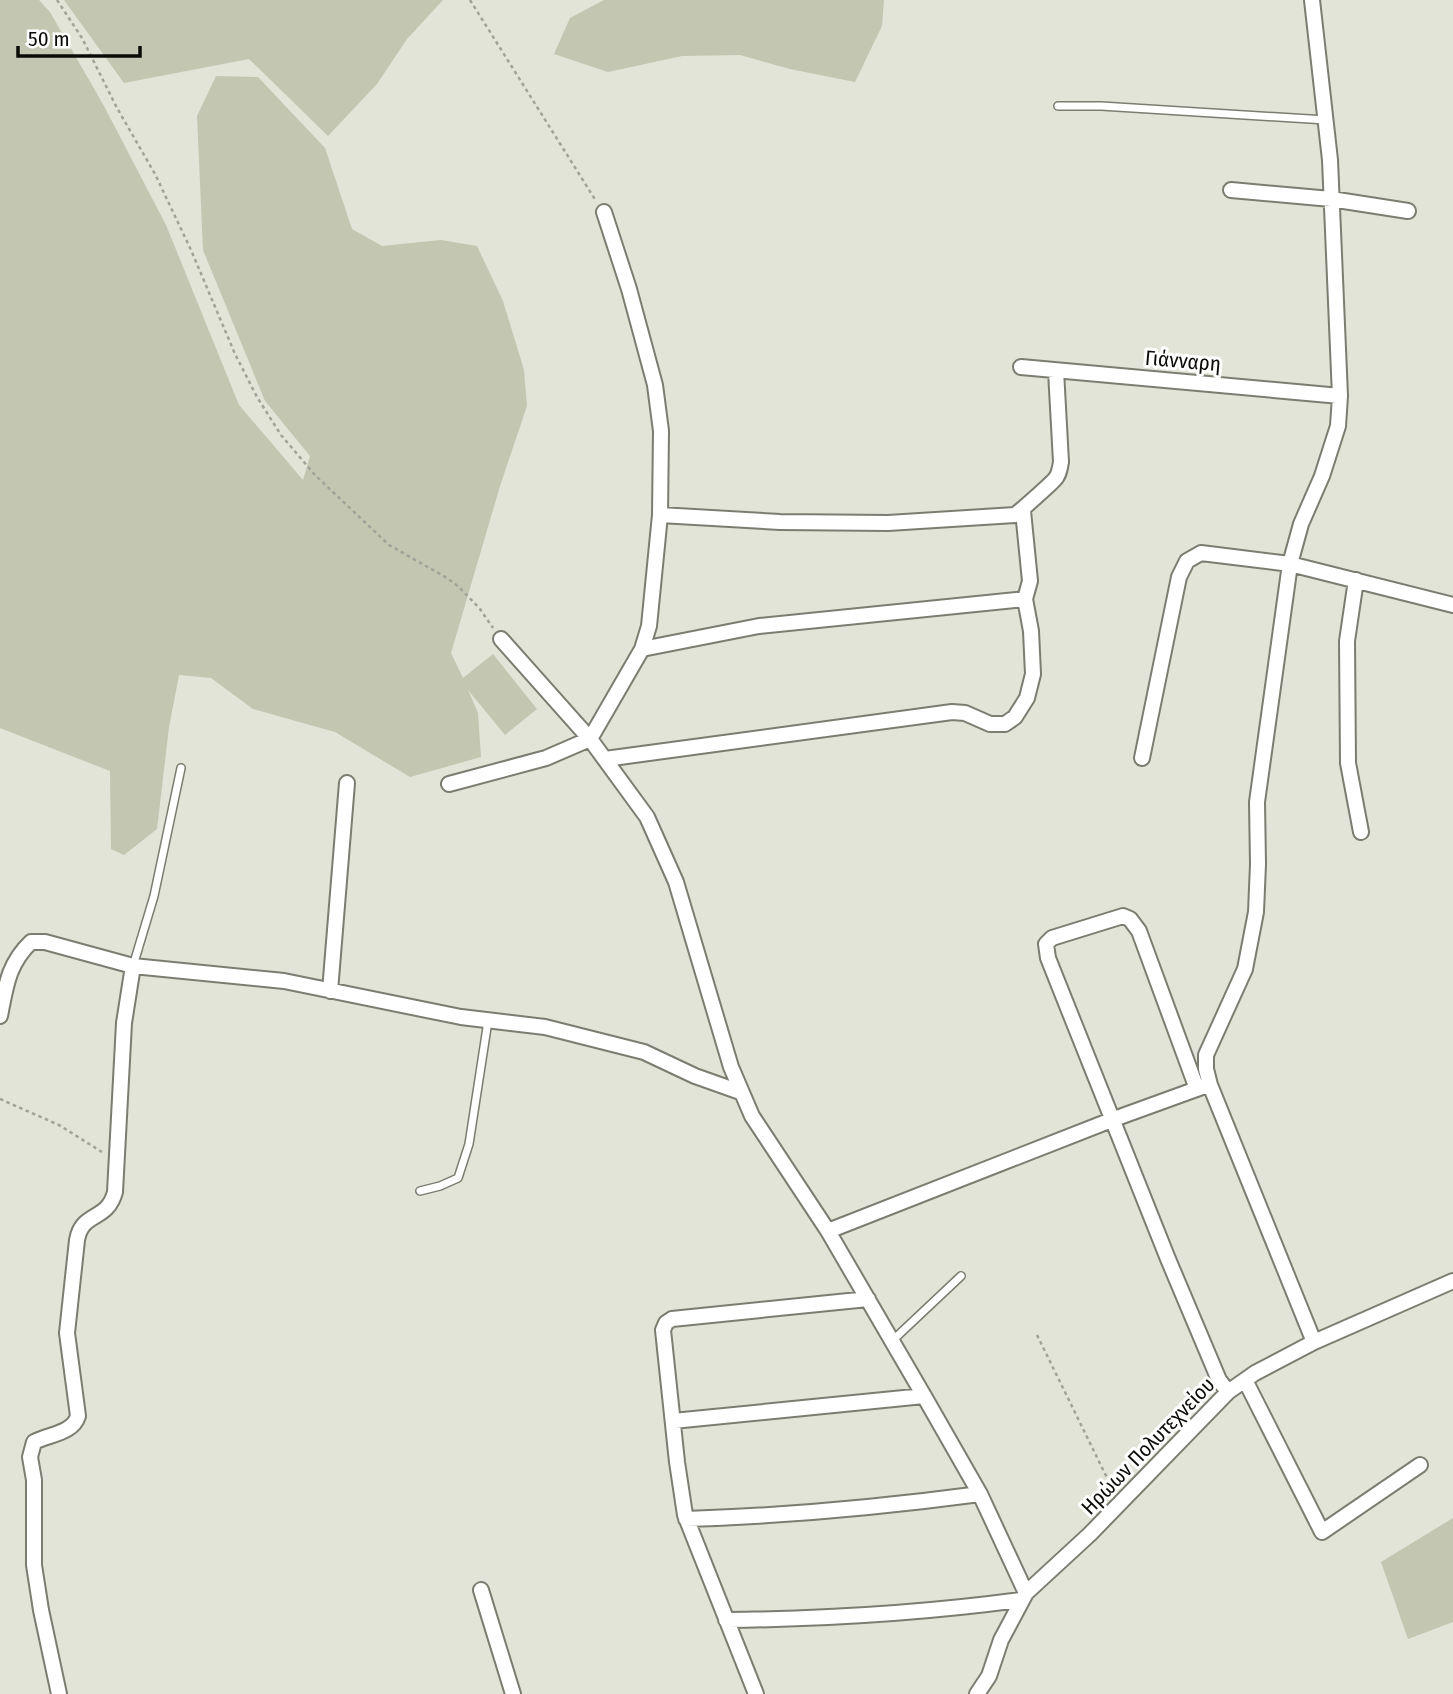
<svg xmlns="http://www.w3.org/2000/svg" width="1453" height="1694" font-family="'Fira Sans Condensed',sans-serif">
	<rect width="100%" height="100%" fill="#e1e4d6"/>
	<!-- green -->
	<path fill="#c3c6b1" d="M0,0H39L50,12L104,106L166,225L239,405L303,480L310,456L265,401L203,250L197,116L216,76L258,77L325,148L352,229L382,246L441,240L477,246L503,301L524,370L527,406L500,486L451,653L463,678L493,654L537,709L505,735L468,690L478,713L481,757L410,777L335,732L253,709L211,678L179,675L169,727L157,829L124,855L111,849L110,771L0,728Z
		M64,0H443L407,39L377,84L328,136L249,59L124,83Z
		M604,0H884L882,26L855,82L790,69L740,55L682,56L608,72L554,54L570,18Z
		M1453,1518V1622L1408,1639L1381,1562Z"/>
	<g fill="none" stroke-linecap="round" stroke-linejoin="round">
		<!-- lane casing -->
		<g stroke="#7b7d71" stroke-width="10">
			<path id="lane" d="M1058,106H1101L1326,120
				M133,966L154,896L181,768
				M420,1191L440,1186L458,1178L469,1144L488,1021
				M892,1341L961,1276"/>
		</g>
		<!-- street casing -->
		<g stroke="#7b7d71" stroke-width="18">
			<path id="street" d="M1312,0L1330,160L1340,396L1338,426L1322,476L1301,524L1290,564L1257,802L1258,864L1256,912L1245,969L1206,1055V1069L1210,1085L1314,1342
				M1231,190L1331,199L1408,211
				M1021,367L1340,396
				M660,515L780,522L888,523L1015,515C1018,513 1051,484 1055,479C1059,475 1060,468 1061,462L1056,371
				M1356,580L1347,641L1348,763L1361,832
				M501,639L590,739L647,817L676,882L731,1067L752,1116L828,1231L924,1396L980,1494L1026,1593
				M642,649L759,626L1025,599
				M1142,758L1179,577L1187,561L1201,553L1290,564L1453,605
				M605,759L952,712L965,713L990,724H1005L1015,717L1027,698L1033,674L1031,631L1025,599L1030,581L1023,511
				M449,784L546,758L590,739L642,649L649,626L660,515L661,431L655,385L629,289L604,212
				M330,991L347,783
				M0,1016C6,986 8,964 31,942H45L133,966L284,981L461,1017L545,1027L644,1052L695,1076L740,1092
				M1197,1089L1139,931L1130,919L1123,916L1052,938L1046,944L1048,958L1168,1259L1219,1380L1228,1392
				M828,1231L1114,1119L1205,1086
				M1245,1380L1322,1532L1420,1465
				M673,1421L924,1396
				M686,1519C785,1516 882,1507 980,1494
				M481,1590L513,1694
				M726,1620C823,1619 923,1613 1020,1600
				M59,1694L41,1610L34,1565V1480L30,1457L34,1442C50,1434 73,1433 78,1416L67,1333L77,1240C82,1211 107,1222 115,1192L124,1023L133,966
				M756,1694L685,1515L677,1462L663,1330L666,1323L672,1319L868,1299
				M977,1694L989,1676L1001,1640L1026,1593L1090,1534L1228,1392L1255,1373L1314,1342L1453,1281"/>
		</g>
		<!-- path -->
		<path stroke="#a0a398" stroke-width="2.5" stroke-dasharray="3.5 3.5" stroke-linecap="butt" d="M57,0L82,38L117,108L155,174L191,250L235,354L257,397L281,435L315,475L389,545L447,578L459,587L480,609L493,628
			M470,0L596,201
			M0,1099L59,1125L102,1152
			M1037,1335L1113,1490"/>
		<!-- lane -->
		<use href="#lane" stroke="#fff" stroke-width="7"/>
		<!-- street -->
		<use href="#street" stroke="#fff" stroke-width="14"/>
	</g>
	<g text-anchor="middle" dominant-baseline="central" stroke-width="6" stroke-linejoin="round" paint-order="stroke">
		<!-- street labels -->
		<g font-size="21" fill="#0b0c08" stroke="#fff">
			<text transform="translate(1183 361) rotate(5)">Γιάνναρη</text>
			<text transform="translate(1148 1446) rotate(-46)">Ηρώων Πολυτεχνείου</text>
		</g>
	</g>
	<!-- scale -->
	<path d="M18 46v10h122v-10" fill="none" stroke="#0b0c08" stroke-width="3.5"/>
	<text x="28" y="46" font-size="21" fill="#0b0c08" stroke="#ffffff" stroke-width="5" paint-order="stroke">50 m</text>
</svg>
